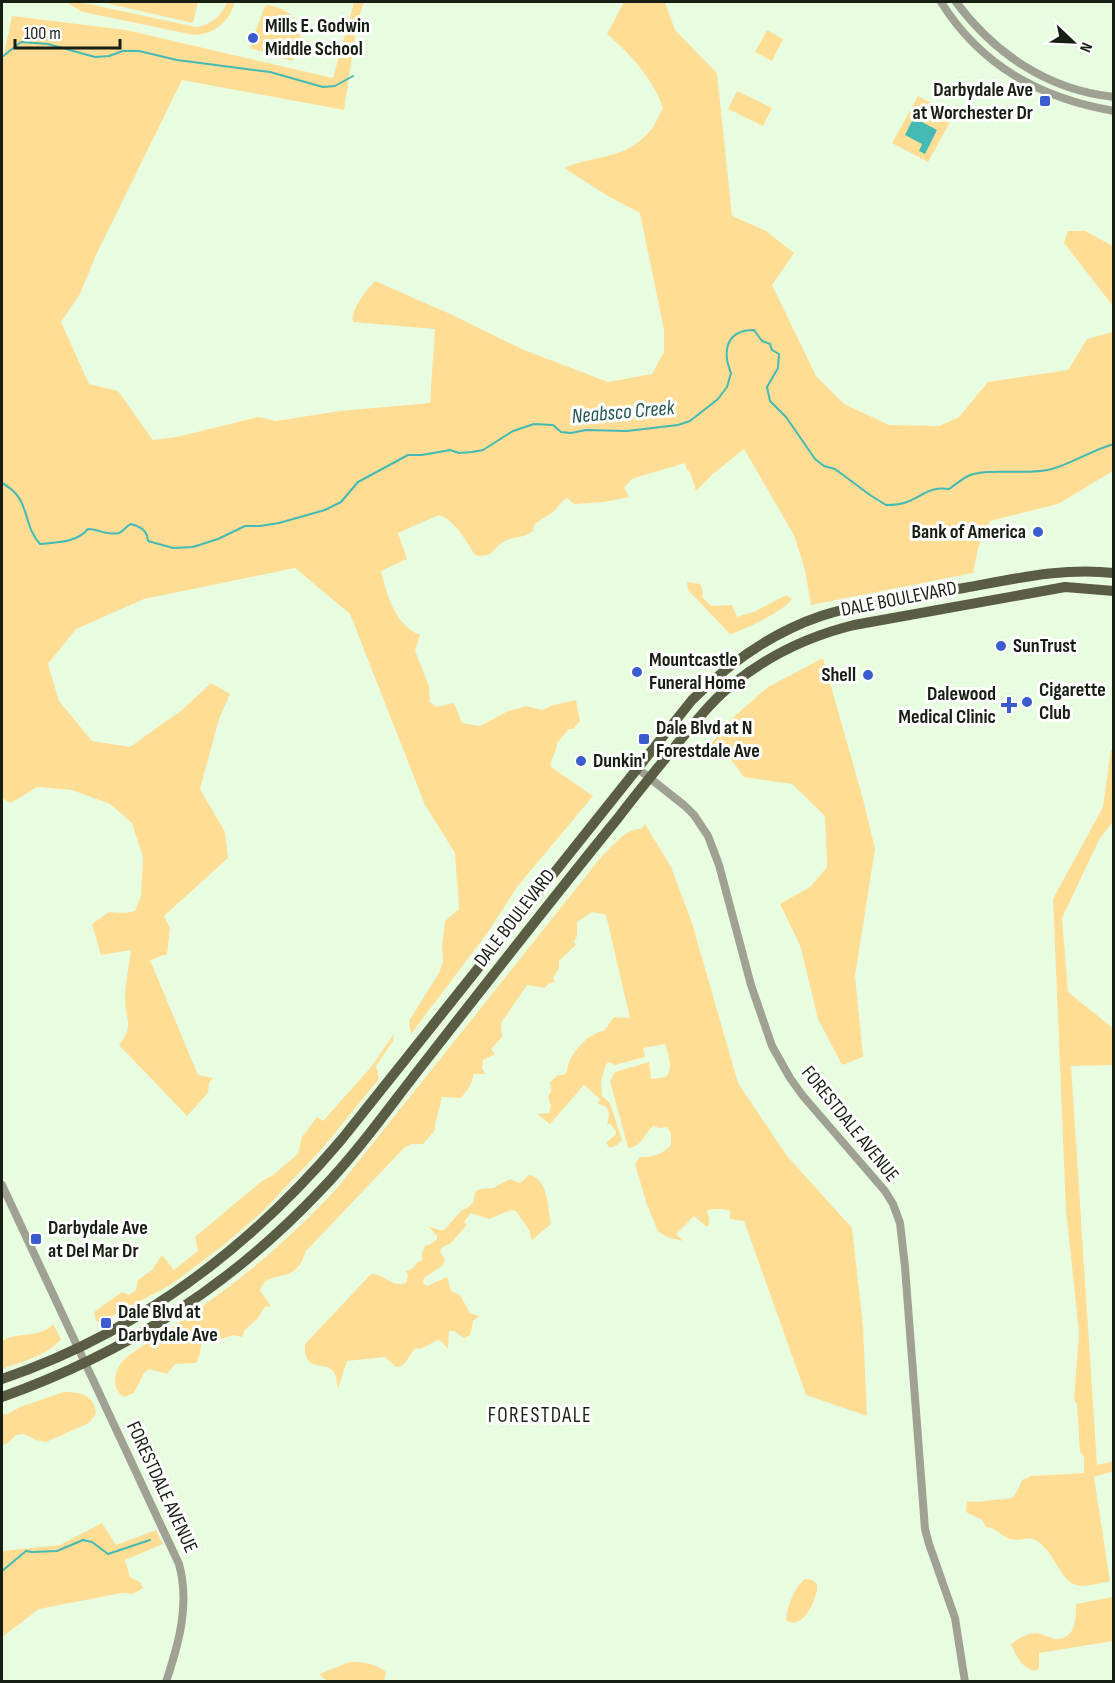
<svg xmlns="http://www.w3.org/2000/svg" width="1115" height="1683" font-family="'Sofia Sans Condensed',sans-serif">
	<rect width="100%" height="100%" fill="#e8fde0"/>
	<!-- green -->
	<path fill="#ffdd95" d="M65,2H80L196,27C211,25 222,16 227,2H235C229,22 215,34 194,35L83,12Z
		M101,2H198L193,23Z
		M354,2H364L357,24L344,110L182,80L97,253L80,294L61,322L89,384L118,391L153,440L177,437L258,417L276,421L340,411L430,403L435,329L353,322C351,308 366,291 375,281L448,313L524,350L608,382L652,374L664,352V330L640,213L608,196L564,168C594,155 625,160 649,132C655,126 659,115 663,108C653,78 630,54 607,34L624,2H665L675,30L717,73L732,216L766,231L794,253L772,285L816,376L844,404L889,425L939,426L959,417L988,382L1068,370L1087,339L1113,332V471L1058,504L990,521L978,548L973,573L811,605L805,570L794,535L744,449L713,474L696,491L690,472L687,470L685,463L632,479L624,488L629,497L604,502L574,504L567,498C560,502 558,508 552,513C546,517 539,520 534,525L533,531C522,539 515,536 505,541C492,548 494,559 475,555C466,541 455,520 439,515L398,533L407,559L381,571C387,595 395,625 420,635L415,651L429,686L430,702L436,707L454,703L462,723L480,726L508,711L526,706L542,710L553,705L576,700L580,721L573,729H569L557,743C557,752 550,759 551,767L593,796L517,887L488,932L411,1034L409,1021L439,973L443,962L442,947L445,921L459,909L455,853L425,805L350,614L295,568L144,599L76,629L48,664L59,701L92,741L130,747L182,710L211,683L230,694L219,719L200,789L225,832L228,858L164,916L170,928L167,954L150,960L198,1075L213,1078L209,1083L208,1093L187,1116L119,1045C135,1024 125,1021 125,999C125,984 129,966 131,950L101,955L92,924L109,912L124,913L135,911L141,896L143,857L132,823L110,804L72,790L37,787L11,803L2,798V64L12,16L126,30L333,78Z
		M267,5C298,9 310,35 292,61L250,48L264,8Z
		M767,30L783,39L772,61L755,52Z
		M737,91L772,108L763,126L728,109Z
		M918,96L954,115L928,162L892,143Z
		M1068,231H1085L1113,246V306L1064,243Z
		M687,582L700,584L703,592L702,597L711,606L732,605L737,617L756,611L786,595L792,599C786,610 744,630 730,634L688,590Z
		M823,658L863,799L875,849L855,976L863,1057L842,1065L818,1019L800,945L780,904L810,887L827,867L825,816L792,784L744,777L726,753L706,750L730,720L768,687Z
		M1113,749V822L1100,838L1062,918L1068,992L1114,1029L1113,1065L1071,1066L1097,1465L1114,1461L1113,1471L1094,1477L1110,1582C1098,1582 1086,1589 1073,1584C1063,1580 1053,1555 1044,1547C1029,1531 1025,1543 1010,1539C1000,1536 998,1528 986,1527L982,1520L966,1512L967,1501C977,1503 983,1501 992,1500C1013,1498 1013,1502 1022,1480L1031,1476L1084,1473V1457L1080,1451L1077,1404L1074,1399L1079,1333L1066,1210L1053,899L1103,807L1111,750Z
		M645,824L671,867L692,923L738,1083L787,1156L852,1228L863,1326L867,1416L806,1395L744,1221L730,1219V1211C726,1209 712,1208 707,1211L709,1218V1226H706L694,1216L676,1234L683,1241L667,1237L658,1231L647,1205L635,1164L640,1157C654,1157 661,1155 671,1145V1133L667,1127L660,1128L653,1126C643,1135 642,1147 628,1148L610,1081L615,1072L649,1062L651,1079L666,1077C674,1068 668,1055 665,1044L643,1048L645,1057L615,1065L609,1062L606,1064L601,1081L602,1096L610,1103L622,1140L617,1145L610,1148L606,1143L616,1134V1131L610,1124H607C610,1115 611,1106 598,1104L600,1099L584,1085L550,1124L537,1114L549,1113L551,1106L548,1096L551,1092L550,1082L558,1075H563L566,1073C568,1068 568,1063 570,1059C578,1047 589,1033 604,1031L614,1017L630,1018L606,915L592,912L577,922V936L574,942L576,945L559,961V968L553,978L555,982L548,984L545,988L527,985L501,1023L502,1037L491,1049L495,1054L483,1060L482,1068L485,1074H474L470,1086L461,1098L442,1097L435,1125V1130L423,1144H412L404,1148L306,1251C303,1259 300,1267 292,1272C280,1279 265,1274 260,1291L271,1306L265,1307L257,1319L244,1331L242,1337L233,1335L222,1339L212,1333C196,1339 205,1348 196,1363L175,1364L167,1374L149,1369L144,1373L134,1393L124,1397C112,1390 113,1373 122,1362C130,1353 141,1347 151,1341C170,1328 190,1316 208,1302C256,1268 298,1230 338,1187L602,856C613,846 626,828 641,829Z
		M394,1034L393,1041L376,1066L379,1079L320,1151L261,1213L225,1244L172,1284L99,1323L96,1320L94,1312L122,1292L129,1295L136,1290L138,1280L152,1270L162,1255L174,1270L198,1251L195,1237L262,1181L273,1175L298,1154L302,1137L317,1117L323,1121L371,1067Z
		M529,1175C548,1178 548,1208 551,1224L532,1240L529,1230L516,1211L511,1210L489,1219L471,1213L464,1222L467,1225L450,1244C445,1245 442,1247 440,1252L445,1259L442,1266L424,1278L423,1283L427,1286L447,1277L451,1291L460,1295L470,1313L479,1316L473,1321C471,1329 473,1336 464,1338L454,1331H449L448,1349L442,1342L438,1340L420,1349L416,1348C407,1355 409,1366 396,1367L385,1357L347,1361L338,1389C337,1384 337,1378 335,1374C327,1358 303,1376 305,1344L371,1274C384,1273 391,1288 406,1283L408,1276L406,1271L412,1269L417,1263L422,1260V1253L425,1246L431,1244L437,1239V1236L428,1226L439,1230H444L462,1210L467,1208L473,1203L475,1192L480,1189L493,1188L510,1179L520,1183Z
		M53,1324L61,1339C50,1354 19,1363 2,1369V1341C20,1330 38,1340 53,1324Z
		M64,1392C80,1392 95,1395 96,1414L89,1423L46,1442L36,1440L24,1434L16,1435L8,1443L2,1445V1414H7L20,1407Z
		M102,1523L116,1545L156,1530L163,1544L125,1560L130,1577L140,1582L143,1588L133,1594L122,1593L39,1609L2,1637V1641V1551L60,1545Z
		M805,1579L812,1580L817,1584C819,1597 802,1633 786,1620C787,1607 795,1586 805,1579Z
		M1113,1597V1641L1039,1653V1668L1035,1671C1021,1667 1017,1657 1011,1644C1017,1639 1028,1633 1037,1633C1043,1634 1049,1638 1055,1639C1076,1640 1076,1619 1076,1604Z
		M350,1662C363,1662 376,1663 386,1672L384,1681H327L319,1674Z"/>
	<!-- water -->
	<path fill="#43bab3" d="M917,111L923,114L920,121L937,130L925,154L919,151L922,144L905,135Z"/>
	<g fill="none" stroke-linecap="round" stroke-linejoin="round">
		<!-- stream -->
		<path stroke="#43bab3" stroke-width="2" d="M2,57L21,42L48,44L95,57L109,56L123,51H139L177,60L270,72L323,87L335,86L353,76
			M2,483C32,499 21,523 40,544C57,542 76,543 88,529C98,529 109,536 119,533C124,531 126,526 131,524C141,527 147,530 148,541L173,548L193,547L218,539L245,526H260L279,523L325,510L341,502L358,482L408,455H422L450,450L459,453L472,452L483,450L513,431L534,424L553,425L561,432L571,433L586,430L627,431L678,425L690,421L718,399L727,387L731,373C722,351 726,330 754,330L762,341L770,344L772,350L779,354L778,368L767,387L770,401L786,417L815,459L824,466L835,469L870,495L886,505C893,505 900,505 907,502C923,496 930,486 949,489C955,485 962,479 968,476C988,467 1028,476 1052,469C1073,463 1092,450 1114,444
			M2,1571L26,1551L32,1552L57,1551L83,1540L92,1542L108,1554L150,1540"/>
		<!-- tertiary -->
		<path stroke="#9fa193" stroke-width="8" d="M941,2C981,66 1040,98 1114,111
			M956,2C995,54 1048,90 1114,97
			M637,768L685,806L694,815L708,836L719,865L751,985L772,1046L790,1078L803,1096L885,1191L893,1204L900,1223L905,1267L925,1529L929,1544L955,1618L965,1682
			M2,1185L179,1564C190,1604 179,1643 166,1682"/>
		<!-- primary -->
		<path stroke="#5a5c43" stroke-width="10" d="M2,1379C137,1333 250,1248 342,1139L692,700C729,663 771,633 821,616C867,601 917,596 964,588C1014,579 1063,567 1114,573
			M2,1397C125,1353 229,1287 320,1191C358,1152 390,1106 424,1063C488,981 552,899 618,818C637,793 657,769 677,744C695,723 711,701 733,684C769,655 809,636 854,625L1065,587L1114,591"/>
	</g>
	<!-- markers -->
	<g fill="#3a5cce" stroke="#fff" stroke-width="2">
		<circle cx="253" cy="38" r="6"/>
		<rect x="1039" y="95" width="12" height="12" rx="3"/>
		<circle cx="1038" cy="532" r="6"/>
		<circle cx="1001" cy="646" r="6"/>
		<circle cx="637" cy="672" r="6"/>
		<circle cx="868" cy="675" r="6"/>
		<circle cx="1027" cy="702" r="6"/>
		<path d="M1006 696h6v6h6v6h-6v6h-6v-6h-6v-6h6z"/>
		<rect x="638" y="733" width="12" height="12" rx="3"/>
		<circle cx="581" cy="761" r="6"/>
		<rect x="30" y="1233" width="12" height="12" rx="3"/>
		<rect x="100" y="1317" width="12" height="12" rx="3"/>
	</g>
	<g text-anchor="middle" dominant-baseline="central" stroke-width="6" stroke-linejoin="round" paint-order="stroke">
		<!-- poi labels -->
		<g font-size="20" font-weight="bold" fill="#171e14" stroke="#fff" text-anchor="start">
			<text x="265" y="26">Mills E. Godwin<tspan x="265" dy="23">Middle School</tspan></text>
			<text x="1033" y="90" text-anchor="end">Darbydale Ave<tspan x="1033" dy="23">at Worchester Dr</tspan></text>
			<text x="1026" y="532" text-anchor="end">Bank of America</text>
			<text x="1013" y="646">SunTrust</text>
			<text x="649" y="660">Mountcastle<tspan x="649" dy="23">Funeral Home</tspan></text>
			<text x="856" y="675" text-anchor="end">Shell</text>
			<text x="1039" y="690">Cigarette<tspan x="1039" dy="23">Club</tspan></text>
			<text x="996" y="694" text-anchor="end">Dalewood<tspan x="996" dy="23">Medical Clinic</tspan></text>
			<text x="656" y="728">Dale Blvd at N<tspan x="656" dy="23">Forestdale Ave</tspan></text>
			<text x="593" y="761">Dunkin'</text>
			<text x="48" y="1228">Darbydale Ave<tspan x="48" dy="23">at Del Mar Dr</tspan></text>
			<text x="118" y="1312">Dale Blvd at<tspan x="118" dy="23">Darbydale Ave</tspan></text>
		</g>
		<!-- street labels -->
		<g font-size="20" fill="#171e14" stroke="#fff">
			<text transform="translate(899 599) rotate(-11)">DALE BOULEVARD</text>
			<text transform="translate(515 918) rotate(-52)">DALE BOULEVARD</text>
			<text transform="translate(850 1124) rotate(51)">FORESTDALE AVENUE</text>
			<text transform="translate(162 1487) rotate(65)">FORESTDALE AVENUE</text>
		</g>
		<!-- water labels -->
		<g font-size="21" font-style="italic" fill="#245653" stroke="#fff">
			<text transform="translate(623 412) rotate(-5)">Neabsco Creek</text>
		</g>
		<!-- neighbourhood labels -->
		<g font-size="21" letter-spacing="1.5" fill="#171e14" stroke="#fff">
			<text x="540" y="1415">FORESTDALE</text>
		</g>
	</g>
	<!-- border -->
	<rect width="1115" height="1683" fill="none" stroke="#171e14" stroke-width="6"/>
	<!-- north arrow -->
	<g transform="translate(1073 42) rotate(113)" stroke="#ffffff" stroke-width="4.5" paint-order="stroke">
	<path d="M0-4.5L10 22L0 15L-10 22Z" fill="#171e14"/>
	<text y="-9" font-size="16" font-weight="bold" text-anchor="middle" fill="#171e14">N</text>
	</g>
	<!-- scale -->
	<path d="M15 39v9h105v-9" fill="none" stroke="#171e14" stroke-width="3"/>
	<text x="24" y="39" font-size="18" fill="#171e14" stroke="#ffffff" stroke-width="4.5" paint-order="stroke">100 m</text>
</svg>
